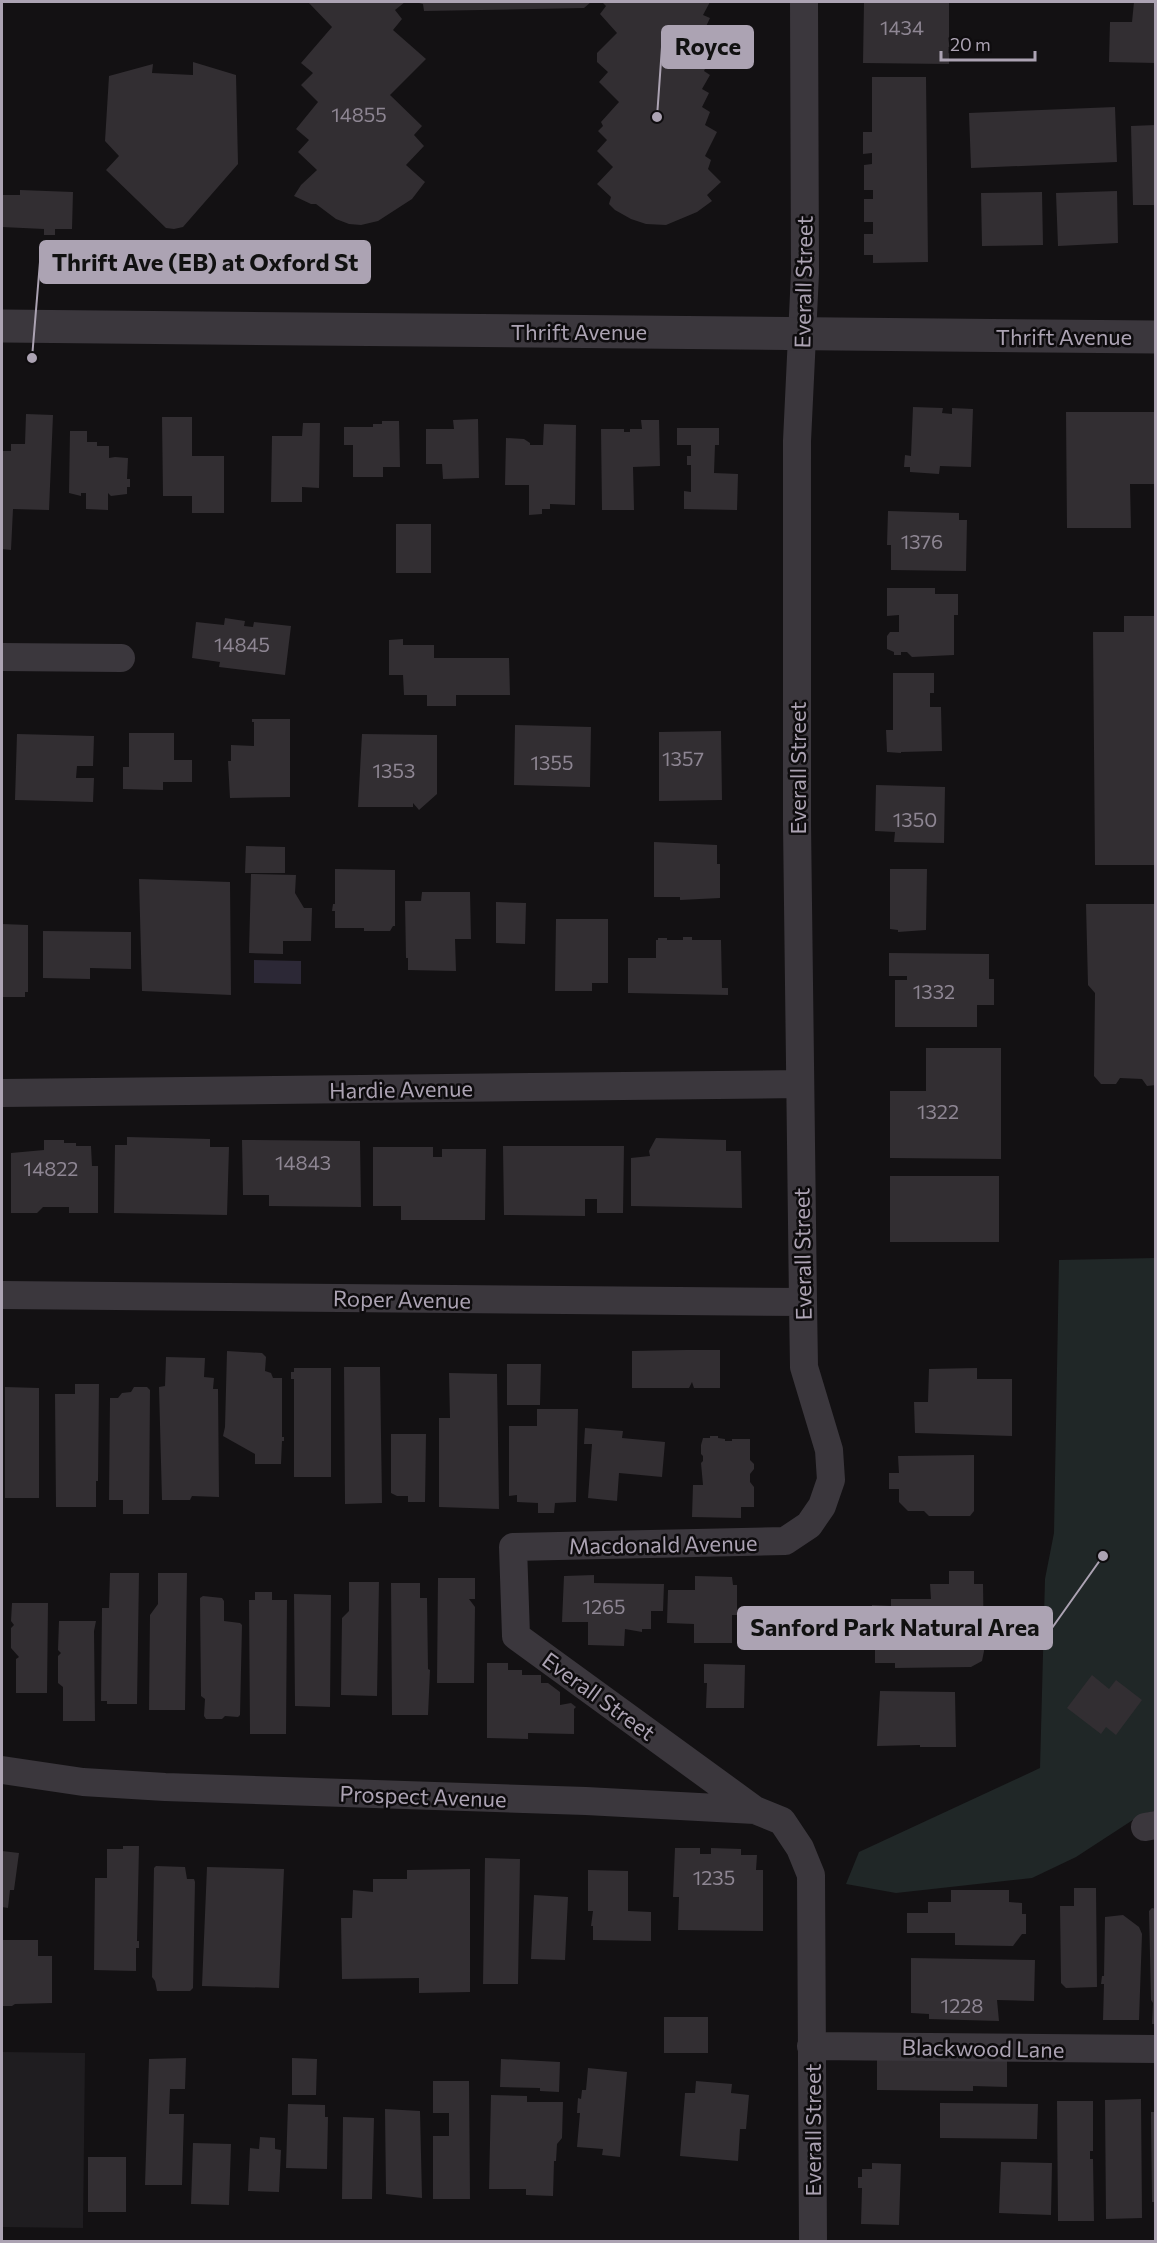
<svg xmlns="http://www.w3.org/2000/svg" width="1157" height="2243" font-family="Commissioner,sans-serif">
	<rect width="100%" height="100%" fill="#131113"/>
	<!-- built -->
	<path fill="#1f1d20" d="M2,2052L85,2053L83,2228L2,2227Z"/>
	<!-- green -->
	<path fill="#202727" d="M1155,1258V1811L1142,1814L1076,1857L1032,1878L896,1893L846,1884L859,1852L1040,1768L1045,1579L1054,1533L1059,1260Z"/>
	<!-- water -->
	<path fill="#2c2836" d="M254,960L301,961V984L254,983Z"/>
	<!-- building -->
	<path fill="#322e32" d="M308,2H405L395,10L402,19L393,30L426,59L390,95L422,126L414,135L424,146L406,165L425,182L412,199L378,221L361,225L349,224L336,219L316,204H311L294,196L301,185L317,170L298,152L309,140L296,129L318,102L301,85L313,73L301,63L332,27Z
		M415,2H591L584,8L424,11L423,4Z
		M602,2H710L703,15L710,18L703,33L710,37L703,52L711,56L704,71L710,75L702,89L709,93L702,107L710,112L705,125L717,132L705,156L711,160L708,169L721,182L707,195L712,201L697,212L666,225L646,224L631,219L615,210L609,204L611,197L597,184L613,167L597,151L607,140L598,131L603,126L601,122L619,102L599,82L608,72L597,62V53L617,33L600,14L606,6Z
		M864,2H949V64L863,63Z
		M1134,2H1156V63L1109,62L1110,22H1132Z
		M193,62L236,75L238,164L183,227L174,229L166,228L106,170L119,156L105,141L109,76L153,64L152,73L193,75Z
		M872,77H926L928,262L873,263V255H864V234H873V222H864V199H873V190H864V165L872,164V153L863,154V132H872Z
		M1115,107L1117,162L971,168L969,113Z
		M1156,125V205H1133L1131,126Z
		M20,190L73,192L72,229H55V235H44V229L2,227L3,195H20Z
		M1117,191L1118,243L1058,246L1056,193Z
		M1042,192L1043,245L982,246L981,193Z
		M913,407L943,408L942,413L952,414V408L973,409L971,467L940,466L939,474L910,472V467H904L905,455L911,456Z
		M1066,412H1156V484H1130L1131,528H1067Z
		M26,414L53,415L49,510L13,509L11,550L2,549V451H11V444H25Z
		M162,417H192V456H224V513H192V496H163Z
		M478,419L479,478L443,479L442,464H426V429H454L453,420Z
		M641,420H659L660,466L633,467L634,510H602L601,429H624V432H630V429H642Z
		M382,421H399L400,467H383V477H353V445H344V427H373V424H382Z
		M303,423H320L319,488L302,487V502H271L272,436H302Z
		M544,424L576,425L575,505L550,504V509H542V514L529,515V485H505L506,438L524,439L530,443V445H543Z
		M677,428H719V445H715L714,473L738,474L737,510L684,509V491L691,492V465H687V456H691V445H677Z
		M70,431H87V442H97V446H109V458L115,457L128,458L127,479H130V487H127V494L111,496L108,493V510L86,509V493H81V496L69,493Z
		M888,511L959,513V520H967L966,571L891,570V545H887Z
		M396,524H431V573H396Z
		M887,588H935V594H958V615H954V655L912,657L907,652H901V655H894V652L887,649V636L890,632H899V615L887,616Z
		M1124,616H1156V865H1095L1093,632H1124Z
		M225,618L245,621L244,626L253,627L254,622L291,626L285,675L219,667L220,662L192,658L196,622L224,625Z
		M403,639V645H434V658H509L510,695H456V706H427V695H404L403,675H389V640Z
		M893,673H934V693H930V707H941L942,751L901,752V753L887,752L886,730H893Z
		M252,719H290V797L230,798L228,761H231V745L254,746V722H252Z
		M515,725L591,727L590,787L514,785Z
		M721,731L722,800L659,801V732Z
		M129,733H174V760H192V782H163V790L123,789V767H129Z
		M17,734L94,736L93,766H77L76,778H94L93,802L15,800Z
		M362,734L437,735V794L419,810L413,803V807H358Z
		M876,785L945,787L944,843L894,842L895,832L875,831Z
		M654,842L717,845V864H720V898L680,900V897H654Z
		M246,846L285,847V873H245Z
		M335,869L395,870V926H393L390,931H364V928H335V911H332L333,904H335Z
		M890,869H927L926,930L898,932V930L890,929Z
		M251,874L296,875L295,893L304,908H312L311,941H283V954L249,953Z
		M139,879L230,882L231,995L142,991Z
		M422,892H470L471,939H455L456,971L408,970V958H406L405,901H421Z
		M496,902L526,903L525,944L496,943Z
		M1086,904H1156V1085L1147,1086L1142,1079L1120,1078L1116,1084H1101L1094,1076L1095,993L1088,985Z
		M556,919H608V983H592V991H555Z
		M2,924L28,925V992H25V997H2Z
		M43,931L131,932V969L90,968V979L43,978Z
		M683,937H692V940H721L722,988H728V995L628,993V958H656V940H658V938H667V940H683Z
		M889,953L989,954V979H994V1005H977V1027H895V980H907V976H889Z
		M926,1048H1001V1159L890,1158V1091H926Z
		M127,1137L210,1139V1147H229L227,1215L114,1213L115,1145H127Z
		M656,1138L726,1140V1151H741L742,1208L631,1206V1158L650,1156L649,1151Z
		M44,1140H64V1143H76V1146H91L92,1166H98V1213H69V1207H43L37,1213H11V1153L44,1150Z
		M242,1140L360,1141L361,1207L269,1206V1195H243Z
		M503,1146H624L623,1213H597V1199H585V1216L504,1215Z
		M373,1147H433V1157H442V1149H486L485,1220H401V1206H373Z
		M890,1176H999V1242H890Z
		M686,1350H720V1388H694L692,1382L689,1388H632V1351Z
		M227,1351L262,1353L266,1357L265,1371L271,1373L273,1378H282V1437H284V1441H282L281,1464H255V1454L223,1436L225,1427Z
		M166,1357L205,1358L204,1377L214,1378L213,1389H218L219,1497L192,1496L190,1500H162L159,1387L165,1386Z
		M507,1364H541L540,1405H507Z
		M344,1367H380L382,1503L345,1504Z
		M294,1368H331V1477H294V1379H291V1372H294Z
		M977,1368V1379H1012V1436L915,1433L914,1402H928L929,1369Z
		M449,1373L497,1374L499,1509L439,1507V1418H450Z
		M75,1384H99L98,1481H96V1507H56L55,1394H75Z
		M5,1387L39,1388V1498H5Z
		M134,1387H147L150,1390L149,1514H123V1500H109L110,1398H118L122,1393L131,1392Z
		M537,1409H578L576,1502L555,1503L554,1513H538V1503L517,1502V1495L509,1496V1426H537Z
		M585,1428L623,1431L622,1438L665,1442L662,1477L619,1473L617,1501L588,1498L592,1444H584Z
		M391,1434H426L425,1502H408V1496H397L391,1493Z
		M710,1436H718V1438L725,1439V1441H732V1439H750V1460L754,1464V1469L750,1474V1482L754,1487V1507H741V1518L692,1517L693,1485H703L701,1463L703,1461V1456L701,1454V1445L703,1438H710Z
		M974,1455V1511L970,1516H929L924,1511H908L899,1502V1489H889V1473H899L898,1456Z
		M949,1571H974V1584H983L984,1651L982,1661L971,1667L895,1668V1663H875V1642H872V1605L891,1606V1599H931L930,1584H949Z
		M110,1573H139L137,1704H107V1701H101L102,1608H109Z
		M158,1573H187L185,1710H149L150,1615L158,1604Z
		M594,1575V1583L664,1584L663,1611H651V1629H642V1632L625,1629L624,1646L588,1645V1622H562L564,1576Z
		M695,1576L732,1577L733,1585H737V1615H732V1643H694V1624L667,1623L668,1590H695Z
		M438,1578H475V1599H469L475,1607L474,1683H437Z
		M349,1582H379L377,1696L341,1695L342,1618L349,1611Z
		M391,1583H420V1598H427L428,1669L430,1670L428,1715H392Z
		M255,1592H272V1600H287L286,1734H250L249,1600H255Z
		M294,1594L331,1595L330,1707L295,1706Z
		M203,1596L222,1598L224,1601V1621L240,1623L242,1625L240,1715L238,1717L225,1716L222,1719H206L204,1716L205,1699L201,1696L200,1598Z
		M12,1603H48L47,1693H16V1659L19,1657L11,1648V1628L14,1625L11,1621Z
		M59,1621H96L94,1631L95,1721H63V1687L58,1683V1656L61,1653L58,1650Z
		M487,1663H508V1670H522V1675H541V1683H548L560,1692V1705L571,1703L576,1707L574,1709V1734L528,1733V1739L487,1738Z
		M704,1664L745,1665L744,1708H706L707,1683H704Z
		M1092,1675L1109,1689L1116,1680L1142,1700L1116,1735L1106,1727L1101,1734L1067,1708Z
		M880,1691L955,1692L956,1747H920V1745L877,1746Z
		M123,1846H139L137,1941H139V1948H136V1971L94,1970L95,1878H107V1849H123Z
		M675,1848H700V1854H711V1848L741,1849V1855H757L756,1870H763V1931L678,1930L679,1897H673Z
		M2,1851L19,1853L14,1890H10L8,1908L2,1907Z
		M485,1858L520,1859L518,1984H483Z
		M156,1866L185,1867L187,1879H194L195,1882L193,1988L190,1991H157L155,1981L152,1977L154,1868Z
		M207,1867L284,1869L279,1988L202,1986Z
		M470,1869V1992L419,1993V1978L342,1979L341,1918H352L353,1890L373,1892V1879H407V1870Z
		M588,1870L628,1871V1911L651,1912V1941L593,1940V1926H591L593,1911H588Z
		M1074,1888H1096L1097,1987L1066,1988L1061,1983L1060,1906H1074Z
		M951,1890H1009V1902L1022,1903V1914H1026V1934H1022L1013,1946L955,1945V1933H907V1913H928V1902H951Z
		M534,1895L568,1897L565,1960L531,1959Z
		M1152,1908L1156,1909V2024H1152L1153,2003L1151,2000L1149,1911Z
		M1123,1915L1139,1927L1142,1934L1139,2020H1103L1104,1984H1101L1102,1976H1104L1105,1917Z
		M2,1940H38V1956H52V2003L15,2004L12,2006H2Z
		M911,1958L1035,1960L1034,2001L997,2000L999,2021L929,2019V2014L911,2013Z
		M664,2017H708V2053H664Z
		M877,2054L1007,2055V2087L973,2086V2091L877,2090Z
		M186,2058L185,2089H170L169,2114H184L182,2185H145L149,2059Z
		M292,2058L317,2059L316,2095H292Z
		M501,2059L560,2062L559,2092L540,2091V2088L500,2087Z
		M588,2068L627,2072L620,2157L602,2155L603,2149L577,2147L580,2113H577L578,2098L581,2099L582,2090H586Z
		M433,2081H469L470,2199H433V2136H449V2113H433Z
		M696,2081L732,2084L731,2093L749,2095L746,2129H740L738,2161L680,2156L685,2093H695Z
		M491,2095L527,2096V2102H563L562,2138L557,2144L556,2161H554L553,2196L526,2195V2189H489Z
		M1141,2099L1142,2218L1106,2219L1105,2100Z
		M1057,2101H1093V2151H1090V2159H1093L1094,2221H1058Z
		M940,2103L1038,2104L1037,2139L940,2138Z
		M288,2104L325,2105V2117H328L327,2169L286,2168Z
		M385,2109L420,2111L422,2198L386,2194Z
		M1151,2112H1156V2202H1152Z
		M343,2117L374,2118L372,2199H342Z
		M260,2137L275,2138V2149L281,2150L279,2192L248,2191L250,2148L259,2149Z
		M193,2143L231,2144L229,2205L191,2204Z
		M88,2157H126V2212H88Z
		M1001,2162L1052,2163L1051,2215L999,2213Z
		M872,2163L901,2164L899,2225L861,2224L862,2188H858V2177H862V2169H872Z"/>
	<g fill="none" stroke-linecap="round" stroke-linejoin="round">
		<!-- minor -->
		<path stroke="#3b373d" stroke-width="28" d="M2,657L121,658
			M2,1093L800,1084
			M2,1295L803,1302
			M2,1770L83,1782L165,1787L586,1801L755,1810L782,1821L800,1848L811,1875L813,2242
			M755,1810L516,1636L513,1547L785,1541L809,1525L822,1506L831,1480L829,1450L804,1367L803,1302L797,824V441L805,273L804,2
			M1145,1827L1156,1825
			M811,2046L1156,2049"/>
		<!-- tertiary -->
		<path stroke="#3b373d" stroke-width="33" d="M2,326L1156,337"/>
	</g>
	<g text-anchor="middle" dominant-baseline="central" stroke-width="5" stroke-linejoin="round" paint-order="stroke">
		<!-- number labels -->
		<g font-size="20" fill="#8e8693">
			<text x="902" y="27">1434</text>
			<text x="359" y="114">14855</text>
			<text x="922" y="541">1376</text>
			<text x="242" y="644">14845</text>
			<text x="683" y="758">1357</text>
			<text x="552" y="762">1355</text>
			<text x="394" y="770">1353</text>
			<text x="915" y="819">1350</text>
			<text x="934" y="991">1332</text>
			<text x="938" y="1111">1322</text>
			<text x="303" y="1162">14843</text>
			<text x="51" y="1168">14822</text>
			<text x="604" y="1606">1265</text>
			<text x="714" y="1877">1235</text>
			<text x="962" y="2005">1228</text>
		</g>
		<!-- street labels -->
		<g font-size="22" fill="#aca3b3" stroke="#0e0c0e">
			<text transform="translate(803 282) rotate(-89)">Everall Street</text>
			<text x="579" y="331">Thrift Avenue</text>
			<text x="1064" y="336">Thrift Avenue</text>
			<text transform="translate(797 768) rotate(-90)">Everall Street</text>
			<text transform="translate(401 1089) rotate(-1)">Hardie Avenue</text>
			<text transform="translate(802 1254) rotate(-91)">Everall Street</text>
			<text transform="translate(402 1299) rotate(1)">Roper Avenue</text>
			<text transform="translate(663 1544) rotate(-1)">Macdonald Avenue</text>
			<text transform="translate(599 1696) rotate(36)">Everall Street</text>
			<text transform="translate(423 1796) rotate(2)">Prospect Avenue</text>
			<text transform="translate(983 2048) rotate(1)">Blackwood Lane</text>
			<text transform="translate(812 2130) rotate(-90)">Everall Street</text>
		</g>
	</g>
	<!-- callouts -->
	<path fill="none" stroke="#aca3b3" stroke-width="2" d="M657 117L662 47M32 358L40 262M1103 1556L1052 1628"/>
	<g fill="#aca3b3" stroke="#0e0c0e" stroke-width="2">
		<circle cx="657" cy="117" r="6"/>
		<circle cx="32" cy="358" r="6"/>
		<circle cx="1103" cy="1556" r="6"/>
	</g>
	<g fill="#aca3b3" stroke="#aca3b3" stroke-width="2">
		<rect x="662" y="26" width="91" height="42" rx="6"/>
		<rect x="40" y="241" width="330" height="42" rx="6"/>
		<rect x="738" y="1607" width="314" height="42" rx="6"/>
	</g>
	<g font-size="24" text-anchor="middle" font-weight="bold" fill="#111">
		<text x="708" y="55">Royce</text>
		<text x="205" y="271">Thrift Ave (EB) at Oxford St</text>
		<text x="895" y="1636">Sanford Park Natural Area</text>
	</g>
	<!-- border -->
	<rect width="1157" height="2243" fill="none" stroke="#aca3b3" stroke-width="6"/>
	<!-- scale -->
	<path d="M941 51v9h94v-9" fill="none" stroke="#aca3b3" stroke-width="3"/>
	<text x="950" y="51" font-size="18" fill="#aca3b3" stroke="#0e0c0e" stroke-width="4.5" paint-order="stroke">20 m</text>
</svg>
